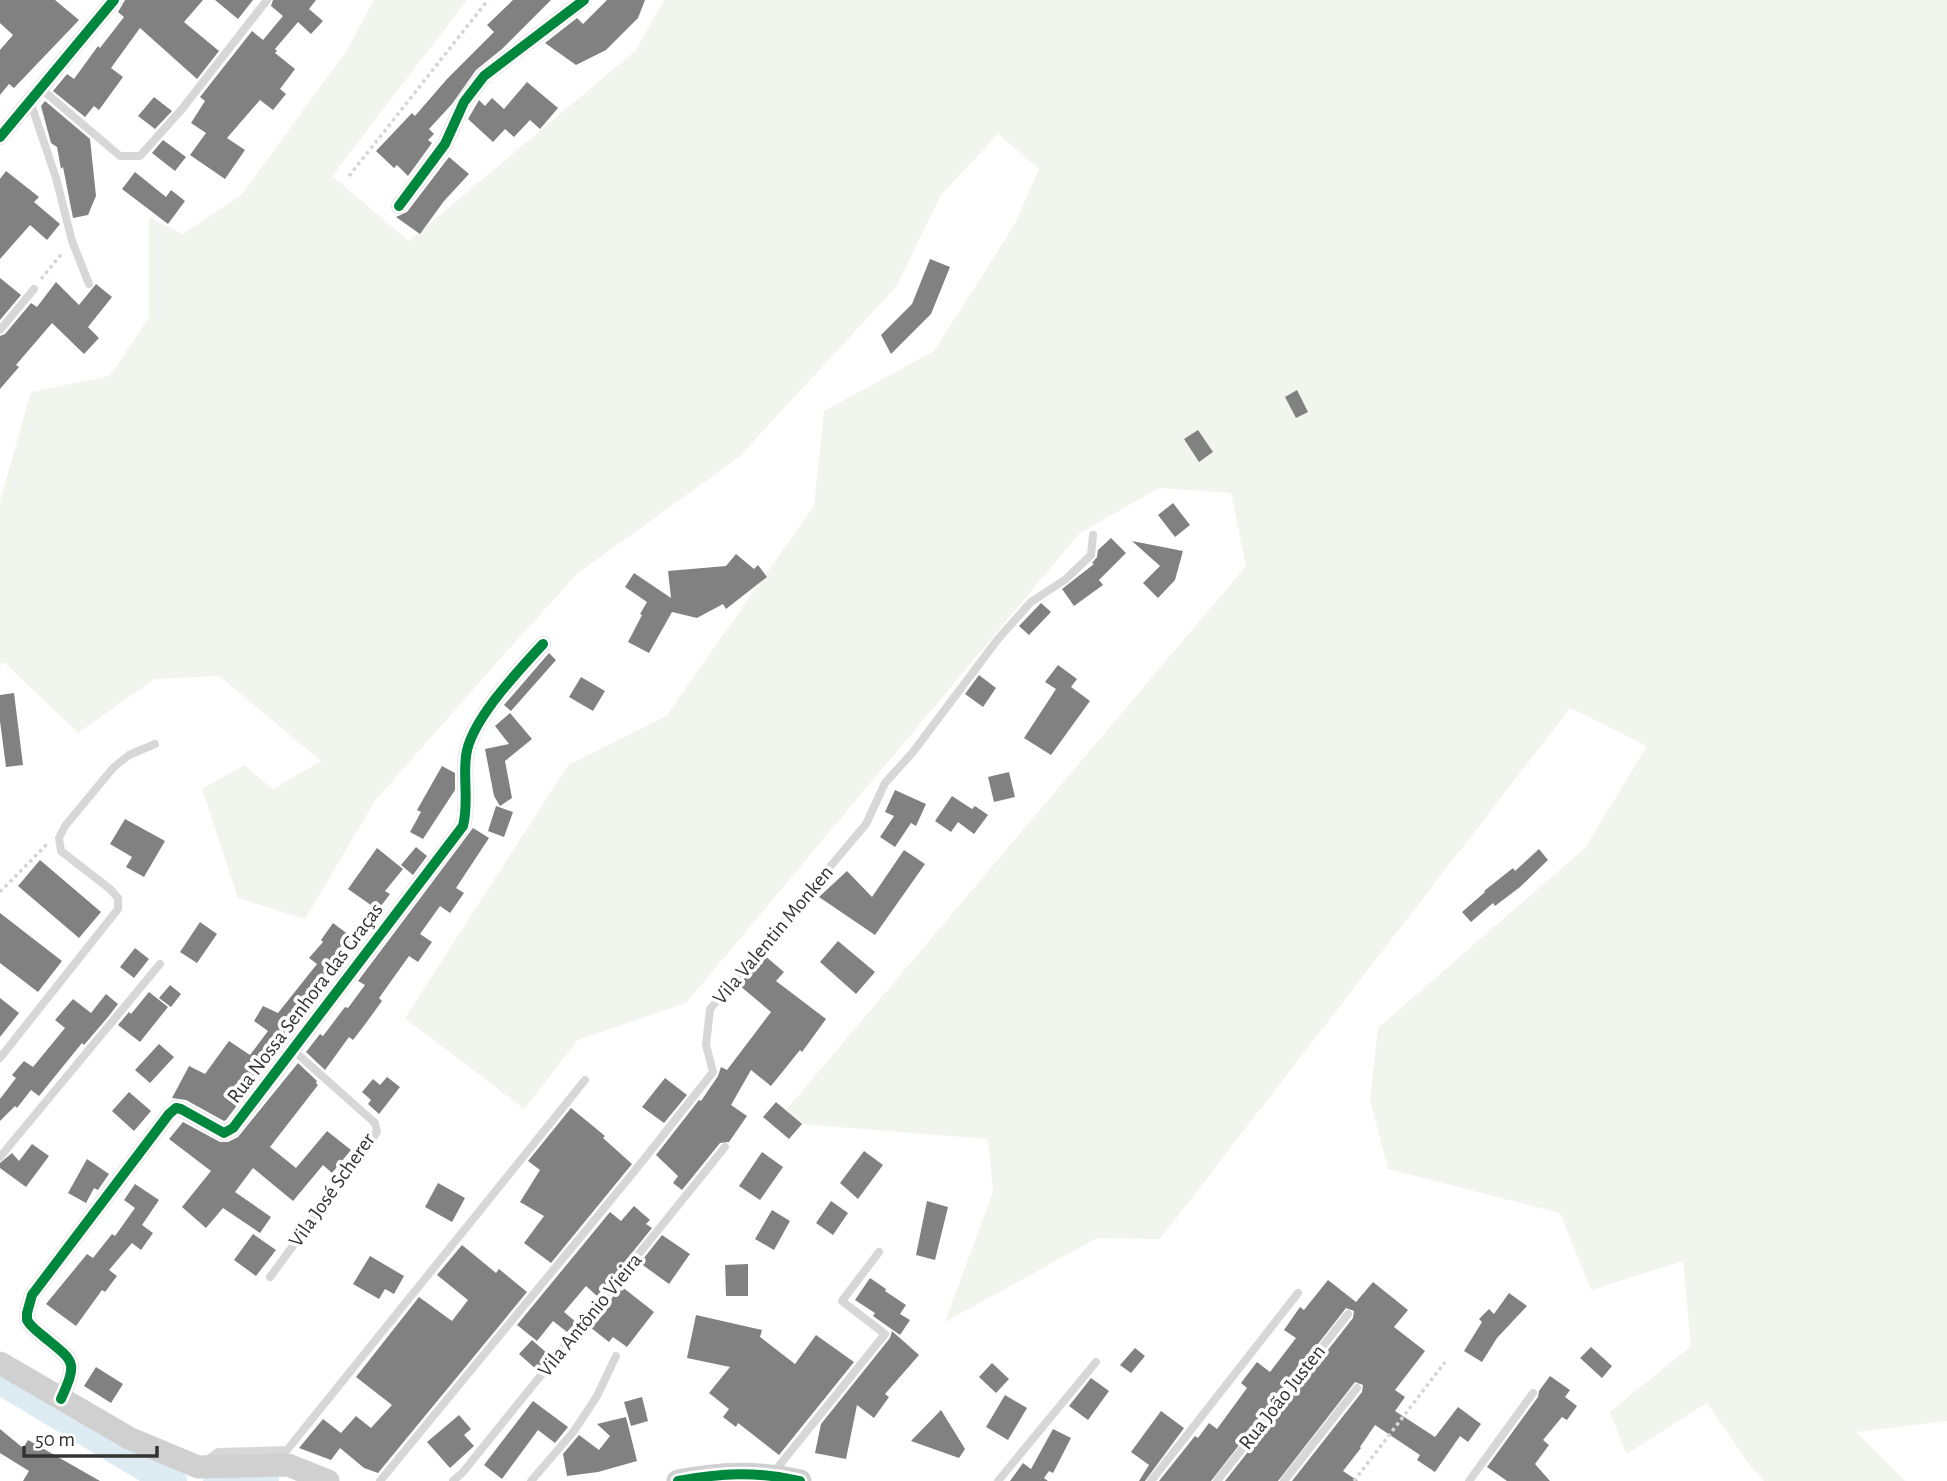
<svg xmlns="http://www.w3.org/2000/svg" width="1947" height="1481" font-family="'Alegreya Sans',sans-serif">
	<rect width="100%" height="100%" fill="#fff"/>
	<!-- green -->
	<path fill="#f1f5ed" d="M374,0H467L332,176L409,241L635,51L664,0H1947V1421L1856,1432L1905,1481H1764L1751,1467L1707,1403L1626,1454L1610,1412L1691,1346L1683,1261L1591,1290L1560,1213L1388,1169L1370,1100L1378,1028L1585,848L1647,746L1570,708L1160,1239L1097,1238L945,1322L993,1192L988,1139L776,1122L1246,566L1231,493L1159,488L1080,533L686,1003L578,1040L524,1109L405,1018L568,765L666,716L814,506L824,411L934,351L1015,224L1039,169L998,134L941,195L896,287L739,457L577,574L499,660L375,801L305,919L238,898L202,789L244,765L273,789L321,761L219,676L154,679L78,733L5,663L0,665V501L31,392L110,376L149,317V217L183,234L242,194L345,53Z"/>
	<g fill="none" stroke-linecap="round" stroke-linejoin="round">
		<!-- river -->
		<path stroke="#ddebf3" stroke-width="32" d="M0,1378L171,1481
			M219,1481L253,1478L263,1481"/>
	</g>
	<!-- building -->
	<path fill="#818181" d="M0,0H55L79,20L14,88L9,84L0,95V50L13,35L0,23Z
		M125,0H203L184,22L219,51L197,79L140,28L111,68L123,77L99,110L94,106L85,117L53,91L67,74L74,79L98,46L100,48L124,17L118,12Z
		M215,0H253L238,19Z
		M273,0H316L309,9L323,21L311,34L298,22L275,49L277,51L275,53L295,69L280,89L286,94L273,110L260,100L227,138L245,150L225,179L190,155L206,133L191,123L205,101L200,97L252,31L263,40L283,16L271,6Z
		M513,0H551L502,49L476,70L452,104L429,129L434,134L428,140L432,143L408,176L397,165L394,168L376,151L412,113L415,116L447,79L494,32L487,25Z
		M607,0H645L638,18L606,50L576,65L545,43L577,18L583,24Z
		M527,82L558,108L540,129L530,120L514,137L505,129L493,142L468,119L479,100L485,106L492,98L504,109Z
		M154,97L172,111L155,129L138,116Z
		M45,101L90,139L96,196L88,215L73,218L63,167L61,169L57,147L51,143L41,106Z
		M163,140L186,157L175,171L152,153Z
		M449,157L469,174L444,201L420,234L396,217L407,212Z
		M6,171L39,197L34,202L60,224L47,240L30,225L0,259V179Z
		M135,172L166,197L171,190L185,201L168,224L122,189Z
		M930,259L950,267L931,314L891,354L881,335L912,304Z
		M0,278L21,295L0,320Z
		M56,282L79,305L96,284L112,297L88,327L99,338L84,354L52,323L16,365L19,367L0,389V336L5,334L31,303L37,307Z
		M1297,390L1308,412L1296,418L1285,397Z
		M1198,430L1213,452L1199,462L1184,439Z
		M1173,503L1190,525L1175,537L1158,515Z
		M1111,538L1126,553L1099,580L1103,585L1074,606L1062,589L1094,564L1092,563L1097,557L1098,550Z
		M1132,541L1183,551L1175,580L1158,598L1143,583L1160,566Z
		M736,554L754,569L758,565L767,577L726,609L723,604L697,618L672,612L649,653L628,642L642,615L640,614L647,602L625,587L634,573L671,598L668,571L726,566Z
		M1041,603L1051,612L1029,635L1019,626Z
		M549,653L556,660L511,711L504,705Z
		M1058,665L1077,679L1071,687L1090,701L1051,755L1024,738L1056,689L1045,682Z
		M979,675L996,688L983,707L965,694Z
		M581,677L605,691L593,711L569,697Z
		M14,693L23,765L6,767L0,721V695Z
		M510,713L532,739L505,761L512,798L500,806L494,796L485,749L509,744L495,726Z
		M442,766L455,773V790L423,839L410,832L421,812L417,810Z
		M1009,772L1015,797L994,802L988,777Z
		M895,790L926,804L916,826L911,823L895,847L880,837L894,816L885,812Z
		M952,796L972,809L975,806L988,815L974,834L958,822L951,832L935,821Z
		M496,806L513,812L504,837L488,831Z
		M125,819L165,841L144,877L126,867L132,857L110,844Z
		M473,828L489,838L456,888L464,893L450,913L440,906L420,934L432,942L418,962L409,956L379,998L382,1001L366,1023L353,1040L349,1037L325,1070L306,1052L320,1034L323,1036L345,1007L348,1008L365,985L358,981Z
		M416,847L427,856L413,875L401,865Z
		M377,848L403,869L385,891L390,894L378,910L348,889Z
		M1539,849L1548,860L1520,887L1495,906L1493,903L1471,922L1462,912L1485,892L1484,891L1513,868L1515,871Z
		M904,850L925,864L875,935L819,897L847,871L872,897Z
		M40,860L101,912L79,938L18,886Z
		M0,913L62,961L38,992L0,963Z
		M200,922L217,934L197,963L180,952Z
		M333,923L357,941L332,976L331,975L294,1020L275,1048L278,1051L226,1120L224,1121L186,1100L172,1098L189,1066L205,1074L229,1041L250,1055L268,1031L254,1021L263,1006L278,1013L317,964L309,958L323,942L321,940Z
		M838,941L875,972L856,994L820,962Z
		M135,948L149,959L134,978L120,967Z
		M764,955L784,972L776,981L826,1019L802,1052L800,1050L771,1086L751,1070L731,1105L747,1116L729,1142L720,1143L682,1190L673,1183L678,1176L656,1155L699,1100L701,1101L718,1076L721,1067L727,1070L771,1012L739,985Z
		M170,985L181,994L171,1007L159,998Z
		M149,992L168,1007L140,1042L118,1025L129,1012L131,1014Z
		M106,994L118,1004L108,1017L84,1045L82,1043L39,1096L31,1090L17,1108L15,1106L0,1121V1099L16,1078L12,1075L24,1061L33,1067L65,1028L55,1020L73,999L91,1013Z
		M0,998L19,1013L0,1037Z
		M159,1044L174,1057L150,1083L135,1070Z
		M298,1063L317,1081L316,1083L318,1085L270,1147L296,1168L327,1131L351,1150L332,1173L323,1165L293,1201L253,1168L235,1192L271,1217L260,1233L223,1208L206,1228L182,1207L211,1171L169,1139L183,1122L220,1142H228L238,1137Z
		M387,1077L400,1087L379,1114L368,1104L371,1100L362,1092L373,1079L380,1085Z
		M665,1078L687,1095L664,1123L642,1107Z
		M129,1092L151,1111L134,1131L112,1111Z
		M776,1102L802,1124L789,1139L763,1117Z
		M571,1108L605,1136L603,1138L632,1164L551,1263L524,1243L544,1216L520,1202L540,1170L528,1161Z
		M32,1144L49,1156L26,1187L0,1168V1163L12,1153L19,1161Z
		M864,1151L883,1165L858,1199L840,1183Z
		M762,1152L783,1167L760,1200L739,1186Z
		M87,1159L109,1174L98,1190L94,1188L86,1203L68,1193Z
		M438,1183L465,1198L452,1222L425,1207Z
		M135,1184L159,1200L142,1225L153,1233L141,1250L132,1243L109,1270L117,1276L105,1292L102,1290L76,1326L46,1304L87,1254L93,1258L112,1234L115,1236L135,1208L124,1200Z
		M831,1201L848,1213L833,1235L816,1223Z
		M927,1201L948,1207L935,1260L916,1255Z
		M634,1206L650,1220L646,1224L652,1228L597,1296L586,1286L564,1312L576,1322L567,1332L553,1321L537,1341L517,1325L610,1212L621,1221Z
		M772,1210L790,1221L774,1250L755,1239Z
		M253,1234L276,1250L256,1276L234,1260Z
		M662,1235L690,1254L669,1284L640,1263Z
		M462,1245L496,1273L499,1269L527,1292L378,1473L364,1468L340,1448L331,1460L299,1448L323,1419L341,1433L356,1416L371,1428L392,1405L356,1377L419,1297L452,1321L468,1300L437,1275Z
		M370,1256L404,1276L394,1294L385,1289L379,1299L353,1284Z
		M748,1264V1296H726L725,1265Z
		M870,1278L886,1289L885,1291L906,1305L900,1314L910,1320L900,1335L873,1316L875,1313L855,1300Z
		M1328,1280L1356,1302L1373,1282L1408,1310L1394,1327L1425,1351L1395,1390L1405,1397L1395,1411L1435,1437L1458,1407L1481,1424L1468,1442L1460,1436L1435,1472L1417,1460L1420,1455L1375,1425L1360,1447L1361,1448L1343,1471L1358,1481H1292L1362,1392L1363,1385L1355,1382L1278,1481H1225L1353,1318L1354,1311L1346,1308L1211,1481H1159L1195,1436L1198,1438L1209,1423L1217,1429L1247,1388L1241,1383L1257,1362L1270,1372L1296,1338L1284,1330L1300,1307L1304,1310Z
		M621,1286L654,1312L627,1347L613,1337L609,1342L590,1327Z
		M1509,1293L1527,1306L1497,1338L1482,1362L1464,1351L1482,1322L1479,1319L1489,1309L1494,1314Z
		M696,1315L762,1330L760,1337L795,1364L816,1335L854,1362L779,1455L738,1423L736,1427L723,1417L729,1409L709,1393L730,1367L687,1358Z
		M892,1331L919,1355L885,1394L889,1397L874,1418L857,1405L846,1459L815,1453L821,1424L890,1338Z
		M532,1340L549,1355L537,1370L519,1354Z
		M1591,1347L1612,1366L1602,1378L1580,1358Z
		M1135,1348L1145,1356L1131,1373L1120,1365Z
		M992,1363L1009,1379L996,1393L979,1377Z
		M96,1367L123,1384L111,1403L84,1386Z
		M1550,1376L1570,1390L1565,1397L1577,1406L1567,1420L1562,1417L1543,1440L1549,1445L1535,1464L1550,1481H1507L1487,1467L1538,1397L1539,1391Z
		M1091,1378L1109,1391L1088,1420L1069,1406Z
		M1005,1395L1027,1408L1008,1440L986,1427Z
		M642,1397L648,1421L631,1426L624,1402Z
		M533,1401L568,1427L555,1443L538,1430L502,1479L484,1465Z
		M941,1410L965,1449L959,1458L911,1441Z
		M1161,1411L1184,1428L1145,1481H1139L1149,1465L1131,1452Z
		M459,1415L471,1429L464,1435L474,1446L450,1468L427,1442Z
		M626,1417L637,1461L598,1472L567,1476L563,1454L579,1435L599,1450L610,1436L597,1424Z
		M0,1429L23,1448L28,1440L100,1481H23L29,1471L0,1453Z
		M1053,1429L1071,1438L1053,1473L1049,1471L1044,1478L1048,1481H1010L1023,1463L1031,1469Z"/>
	<g fill="none" stroke-linecap="round" stroke-linejoin="round">
		<!-- path -->
		<path stroke="#d6d6d6" stroke-width="3.5" stroke-dasharray="3.5 3.5" stroke-linecap="butt" d="M349,176L488,0
			M41,279L63,252
			M0,892L48,843
			M1354,1481L1445,1362"/>
		<!-- lane -->
		<path stroke="#d7d7d7" stroke-width="8" d="M40,88L120,156H140L182,109L267,0
			M30,101L56,178L72,241L89,284
			M0,330L34,289
			M0,1058L118,909V898L110,889L61,851L59,838L65,826L113,768L129,755L155,744
			M0,1157L160,964
			M270,1277L377,1132L375,1123L294,1051
			M206,1461L218,1452L287,1450L585,1080
			M774,1472L885,1334L842,1301L879,1252
			M380,1481L633,1173L713,1072L706,1045L710,1009L866,824L885,783L913,752L998,639L1031,602L1066,579L1091,555L1093,535
			M453,1481L463,1472L725,1147
			M531,1481L574,1431L597,1396L616,1356
			M998,1481L1096,1362
			M1151,1481L1298,1293
			M1217,1481L1348,1314
			M1284,1481L1357,1388
			M1469,1481L1533,1393"/>
		<!-- street -->
		<path stroke="#d7d7d7" stroke-width="16" d="M0,137L114,0
			M399,206L445,144L464,102L484,76L584,0
			M61,1399C78,1361 75,1362 43,1336C37,1331 31,1327 27,1320V1313L32,1295L169,1114L176,1108L181,1109L224,1133L233,1128L463,826C469,803 463,779 466,756C470,721 520,669 543,644"/>
		<!-- secondary -->
		<path stroke="#d0d0d0" stroke-width="23" d="M0,1363L129,1438L198,1467L288,1465L328,1481
			M678,1481C720,1473 758,1471 800,1481"/>
		<!-- cycleway casing -->
		<g stroke="#fff" stroke-width="15">
			<path id="cycleway" d="M0,137L114,0
				M399,206L445,144L464,102L484,76L584,0
				M61,1399C78,1361 75,1362 43,1336C37,1331 31,1327 27,1320V1313L32,1295L169,1114L176,1108L181,1109L224,1133L233,1128L463,826C469,803 463,779 466,756C470,721 520,669 543,644
				M678,1481C720,1473 758,1471 800,1481"/>
		</g>
		<!-- cycleway -->
		<use href="#cycleway" stroke="#00873e" stroke-width="10"/>
	</g>
	<g text-anchor="middle" dominant-baseline="central" stroke-width="7" stroke-linejoin="round" paint-order="stroke">
		<!-- street labels -->
		<g font-size="21" fill="#333" stroke="#fff">
			<text transform="translate(773 935) rotate(-50)">Vila Valentin Monken</text>
			<text transform="translate(305 1003) rotate(-53)">Rua Nossa Senhora das Graças</text>
			<text transform="translate(332 1190) rotate(-55)">Vila José Scherer</text>
			<text transform="translate(590 1315) rotate(-51)">Vila Antônio Vieira</text>
			<text transform="translate(1282 1397) rotate(-52)">Rua João Justen</text>
		</g>
	</g>
	<!-- scale -->
	<path d="M24 1446v10h133v-10" fill="none" stroke="#333333" stroke-width="3.5"/>
	<text x="35" y="1446" font-size="21" fill="#333333" stroke="#ffffff" stroke-width="5" paint-order="stroke">50 m</text>
</svg>
